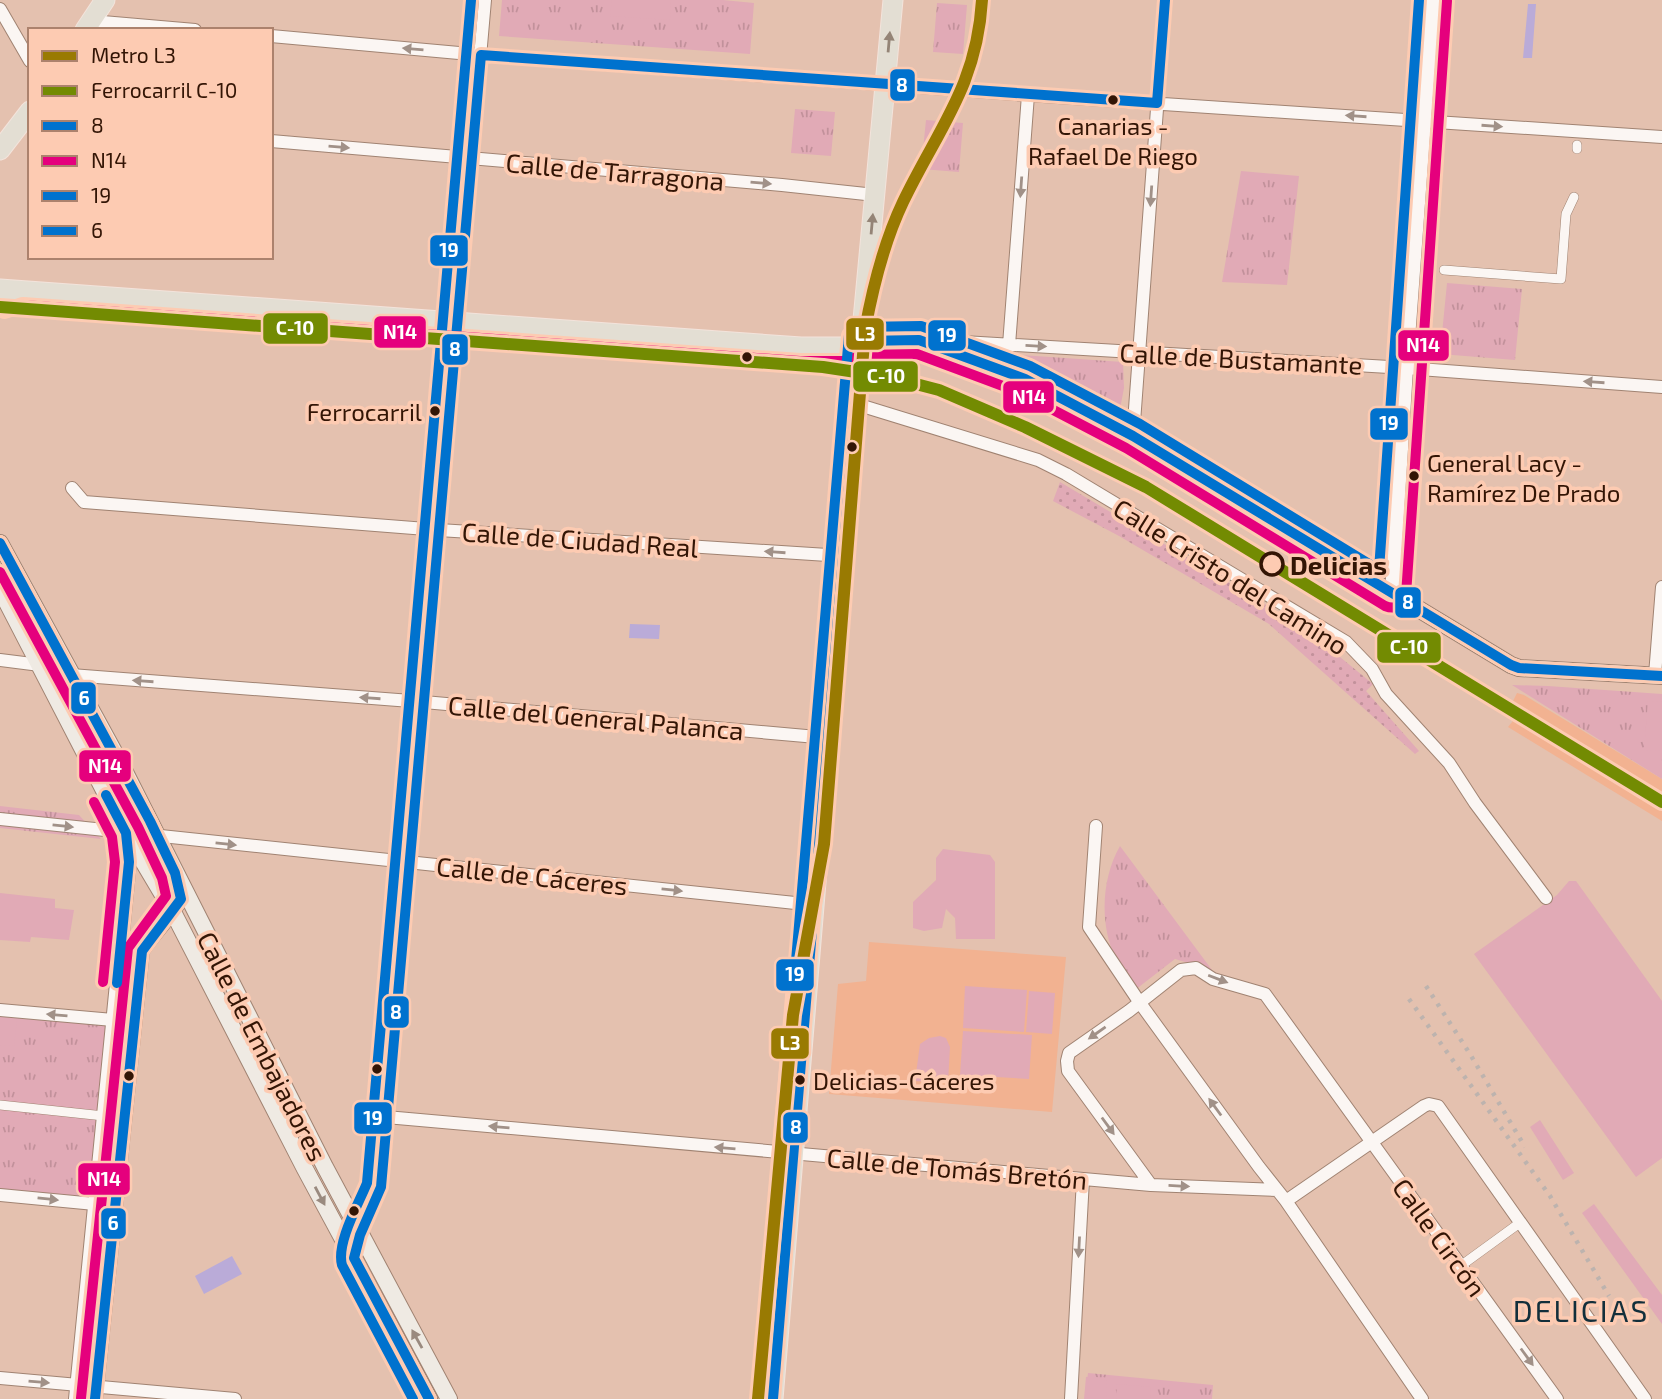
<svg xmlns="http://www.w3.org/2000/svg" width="1662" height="1399" font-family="'Exo 2',sans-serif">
	<defs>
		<pattern id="grass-dots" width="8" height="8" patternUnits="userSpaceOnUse" patternTransform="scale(1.75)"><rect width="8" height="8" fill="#e1aab6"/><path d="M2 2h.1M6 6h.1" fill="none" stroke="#c2919b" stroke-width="1.8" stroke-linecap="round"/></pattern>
		<pattern id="park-tufts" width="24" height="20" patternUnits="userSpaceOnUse" patternTransform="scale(1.75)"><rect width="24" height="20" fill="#e1aab6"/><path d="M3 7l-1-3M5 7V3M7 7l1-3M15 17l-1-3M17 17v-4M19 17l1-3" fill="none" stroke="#c2919b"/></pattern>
	</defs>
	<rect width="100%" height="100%" fill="#e4c1af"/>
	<!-- built -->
	<path fill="#f2b291" d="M1517,693L1524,695L1662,779V821L1508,727L1516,717L1513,701Z
		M869,942L1066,957L1052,1112L829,1094L838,984L866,981Z"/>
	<!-- grass -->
	<path fill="url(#grass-dots)" d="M1060,482L1302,626L1373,684L1366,691L1419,751L1415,754L1269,624L1119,536L1053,501Z"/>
	<!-- park -->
	<path fill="url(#park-tufts)" d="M502,0H723L754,3L750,54L499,36Z
		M937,3L967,5L963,54L933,52Z
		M795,109L835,112L831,156L791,153Z
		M926,120L963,123L959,172L921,169Z
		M1241,171L1299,176L1287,285L1222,282Z
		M1447,283L1522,289L1515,360L1440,354Z
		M1021,355L1123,362L1124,388L1120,409L1114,411L1018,362L1017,360Z
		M1512,685L1548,686L1662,694V779Z
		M0,806L79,815L101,839L0,828Z
		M1120,846L1212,970L1175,959L1135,990C1128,979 1121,968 1115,957C1099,923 1102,877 1120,846Z
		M0,1010L113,1020L95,1204L0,1195Z
		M1088,1373L1213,1385L1212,1399H1085Z"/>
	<!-- garden -->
	<path fill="#e1aab6" d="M612,0H671L670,20L610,16Z
		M1648,701L1662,702V751L1644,750Z
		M943,849L990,855L995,862V939H956L955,918L946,909L942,928L924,931L913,928V902L936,880V858Z
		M1569,881H1576L1662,1001V1158L1636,1177L1474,954L1557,895Z
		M0,893L55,899V908L74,910L69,940L31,937L30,942L0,940Z
		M965,986L1027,990L1024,1032L963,1028Z
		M1029,991L1055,993L1052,1034L1026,1032Z
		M0,1017L17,1019L14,1046L0,1045Z
		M963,1031L1032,1035L1029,1079L960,1075Z
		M940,1036L946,1038L950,1047L948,1083L915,1081L920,1044L929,1038Z
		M1540,1120L1574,1173L1563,1180L1530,1127Z
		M1594,1204L1662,1295V1324L1582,1213Z
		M1093,1376L1107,1381L1106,1399H1084L1086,1377Z
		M1117,1384L1151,1387L1150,1399H1116Z"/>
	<!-- water -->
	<path fill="#baabd8" d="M1528,4H1536L1532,58H1523Z
		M630,624L660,625L659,639L629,638Z
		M232,1256L242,1274L204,1294L195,1276Z"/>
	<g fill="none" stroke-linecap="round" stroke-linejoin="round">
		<!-- pedestrian casing -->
		<g stroke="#a08372" stroke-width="10">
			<path id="pedestrian" d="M1577,149V145
				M1444,270L1561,279L1566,214L1574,197
				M0,1105L104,1116
				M1466,1262L1521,1222"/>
		</g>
		<!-- minor casing -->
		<g stroke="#a08372" stroke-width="14">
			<path id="minor" d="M0,9L30,61
				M91,21L195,30
				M271,36L481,55L1028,95L1662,137
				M271,141L782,185L875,195
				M930,340L1406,368L1662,387
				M1009,345L1028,95
				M856,404L1038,460L1066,474L1346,642L1372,669L1386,694L1449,763L1475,803L1546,898
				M1133,436L1165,0
				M72,488L84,502L439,530L843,556
				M0,660L40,665
				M71,675L424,702L828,738
				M1655,675L1662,587
				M0,819L814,905
				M1096,826L1089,927L1140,1003L1259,1167L1286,1201L1422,1399
				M0,1010L113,1020L132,1033
				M386,1117L1151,1185L1277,1190
				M1151,1185L1068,1071L1067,1061L1069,1053L1129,1011L1181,970L1196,968L1213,979L1265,994L1557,1399
				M0,1195L95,1204L108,1201L116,1195
				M1286,1201L1424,1106L1429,1104L1438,1106L1645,1399
				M360,1235L381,1187L485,0
				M0,1378L235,1399
				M1071,1399L1083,1179"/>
		</g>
		<!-- tertiary casing -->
		<g stroke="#a08372" stroke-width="16">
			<path id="tertiary" d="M1392,594L1407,352L1433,0
				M76,1399L129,862L126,833
				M95,1399L142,951C154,933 170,918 181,899L177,881"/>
		</g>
		<!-- secondary casing -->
		<g stroke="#a08372" stroke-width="18">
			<path id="secondary" d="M861,341L919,340L1025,379L1133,436L1511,665L1519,668L1662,676
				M0,543L124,770L325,1167L449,1399
				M0,589L126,833L173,912L305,1169L429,1399"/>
		</g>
		<!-- primary casing -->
		<g stroke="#f3e3db" stroke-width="21">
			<path id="primary" d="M85,30L105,0
				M0,150L30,111
				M0,289L801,347H843L861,341
				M773,1399L861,341L893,0"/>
		</g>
		<!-- pedestrian -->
		<use href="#pedestrian" stroke="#fbf6f3" stroke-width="9"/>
		<!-- minor -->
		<use href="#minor" stroke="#fbf6f3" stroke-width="12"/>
		<!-- tertiary -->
		<use href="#tertiary" stroke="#fbf6f3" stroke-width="14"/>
		<!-- secondary -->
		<use href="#secondary" stroke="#efeae3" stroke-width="16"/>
		<!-- primary -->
		<use href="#primary" stroke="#e3ded3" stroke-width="19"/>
		<!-- rail -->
		<path stroke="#bdb3ae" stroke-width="4.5" stroke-dasharray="3.5 7" stroke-linecap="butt" d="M1426,986L1470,1054L1525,1147
			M1409,999L1550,1196L1609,1296"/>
		<!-- bus-1 casing -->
		<g stroke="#fdcbb2" stroke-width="16">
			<path id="bus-1" d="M429,1399L354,1258L360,1235L381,1187L481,55L1157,103L1165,0
				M773,1399L861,341L919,340L1025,379L1133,436L1511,665L1519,668L1662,676"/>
		</g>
		<!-- bus-2 casing -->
		<g stroke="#fdcbb2" stroke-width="16">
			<path id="bus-2" d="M4,311L23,305L800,361H844L863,355L917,354L1019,392L1126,448L1385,606C1395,610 1404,606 1406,595L1447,1
				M0,572L138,827L162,878L166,896L128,948L81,1398
				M94,802L112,837L115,862L103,982"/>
		</g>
		<!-- bus-3 casing -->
		<g stroke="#fdcbb2" stroke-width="16">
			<path id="bus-3" d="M759,1398L849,335L859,327L921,326L1030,366L1140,424L1379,570L1419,0
				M413,1399L342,1265C336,1243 359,1203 367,1183L471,0"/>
		</g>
		<!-- bus-4 casing -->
		<g stroke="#fdcbb2" stroke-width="16">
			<path id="bus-4" d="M0,543L150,821L175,873L181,899L142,951L95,1399
				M106,795L126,833L129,862L117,983"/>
		</g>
		<!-- bus-1 -->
		<use href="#bus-1" stroke="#0072ce" stroke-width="10"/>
		<!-- bus-2 -->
		<use href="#bus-2" stroke="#e5007d" stroke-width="10"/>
		<!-- bus-3 -->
		<use href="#bus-3" stroke="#0072ce" stroke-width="10"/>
		<!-- bus-4 -->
		<use href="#bus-4" stroke="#0072ce" stroke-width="10"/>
		<!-- rail-1 casing -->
		<g stroke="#fdcbb2" stroke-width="18">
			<path id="rail-1" d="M0,307L823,367L889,377L939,390L1025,427L1146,487L1662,802"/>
		</g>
		<!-- rail-1 -->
		<use href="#rail-1" stroke="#738b02" stroke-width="12"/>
		<!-- metro-1 casing -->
		<g stroke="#fdcbb2" stroke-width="18">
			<path id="metro-1" d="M758,1399L793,1015L824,844L865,330C873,286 884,242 903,202C938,129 977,86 982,0"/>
		</g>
		<!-- metro-1 -->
		<use href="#metro-1" stroke="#997a02" stroke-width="12"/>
	</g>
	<!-- one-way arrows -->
	<defs><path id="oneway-solid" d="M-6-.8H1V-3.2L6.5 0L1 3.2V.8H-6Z" transform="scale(1.75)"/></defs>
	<g fill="#948476">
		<use href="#oneway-solid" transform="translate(889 42) rotate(-85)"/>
		<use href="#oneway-solid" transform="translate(872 224) rotate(-85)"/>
	</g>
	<g fill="#a19188">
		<use href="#oneway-solid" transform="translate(413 49) rotate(-175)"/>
		<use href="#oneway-solid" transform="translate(1356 116) rotate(-176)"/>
		<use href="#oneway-solid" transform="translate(1492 126) rotate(4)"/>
		<use href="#oneway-solid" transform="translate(339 147) rotate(5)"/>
		<use href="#oneway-solid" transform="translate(761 183) rotate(5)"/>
		<use href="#oneway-solid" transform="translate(1021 187) rotate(94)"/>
		<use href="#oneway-solid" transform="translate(1151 196) rotate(94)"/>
		<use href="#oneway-solid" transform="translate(1036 346) rotate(3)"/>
		<use href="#oneway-solid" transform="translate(1594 382) rotate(-176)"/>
		<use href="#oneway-solid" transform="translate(775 552) rotate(-176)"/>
		<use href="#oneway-solid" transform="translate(143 681) rotate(-176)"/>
		<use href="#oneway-solid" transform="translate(370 698) rotate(-176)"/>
		<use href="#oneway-solid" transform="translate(63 826) rotate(6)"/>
		<use href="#oneway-solid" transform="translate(226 844) rotate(6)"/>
		<use href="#oneway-solid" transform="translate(672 890) rotate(6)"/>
		<use href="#oneway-solid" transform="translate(1218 979) rotate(21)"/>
		<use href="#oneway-solid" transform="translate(57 1015) rotate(-175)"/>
		<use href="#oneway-solid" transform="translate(1097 1033) rotate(145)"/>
		<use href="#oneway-solid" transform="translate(1215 1107) rotate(-126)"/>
		<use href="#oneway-solid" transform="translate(1108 1126) rotate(54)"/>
		<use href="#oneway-solid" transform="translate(499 1127) rotate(-175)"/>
		<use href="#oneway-solid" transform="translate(725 1148) rotate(-175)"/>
		<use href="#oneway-solid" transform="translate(1179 1186) rotate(3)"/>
		<use href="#oneway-solid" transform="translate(48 1199) rotate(6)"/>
		<use href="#oneway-solid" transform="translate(1079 1247) rotate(93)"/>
		<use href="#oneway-solid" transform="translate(1527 1357) rotate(54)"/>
		<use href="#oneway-solid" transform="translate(39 1382) rotate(5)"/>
	</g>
	<g fill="#9a8a7f">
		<use href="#oneway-solid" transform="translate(320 1196) rotate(62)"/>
		<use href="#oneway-solid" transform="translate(417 1339) rotate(-119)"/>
	</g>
	<!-- markers -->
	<g fill="#331505" stroke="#fdcbb2" stroke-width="2.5">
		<circle cx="1113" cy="100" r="6"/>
		<circle cx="747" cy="357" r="6"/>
		<circle cx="435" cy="411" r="6"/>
		<circle cx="852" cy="447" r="6"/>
		<circle cx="1414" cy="476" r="6"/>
		<circle cx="377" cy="1069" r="6"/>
		<circle cx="129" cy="1076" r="6"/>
		<circle cx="800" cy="1080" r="6"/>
		<circle cx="354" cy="1211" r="6"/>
	</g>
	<circle fill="#fdcbb2" stroke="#331505" stroke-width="3.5" cx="1272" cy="564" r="11"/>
	<g text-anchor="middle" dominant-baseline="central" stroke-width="7" stroke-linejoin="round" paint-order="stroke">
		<!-- bus labels -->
		<g font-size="24" fill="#331505" stroke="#fdcbb2" text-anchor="start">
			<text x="1113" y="125" text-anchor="middle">Canarias -<tspan x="1113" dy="30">Rafael De Riego</tspan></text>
			<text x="422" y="411" text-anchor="end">Ferrocarril</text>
			<text x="1427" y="462">General Lacy -<tspan x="1427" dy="30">Ramírez De Prado</tspan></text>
			<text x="813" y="1080">Delicias-Cáceres</text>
		</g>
		<!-- street labels -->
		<g font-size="26" fill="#331505" stroke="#fdcbb2">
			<text transform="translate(615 171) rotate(5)">Calle de Tarragona</text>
			<text transform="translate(1241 358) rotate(3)">Calle de Bustamante</text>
			<text transform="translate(580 539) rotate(4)">Calle de Ciudad Real</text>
			<text transform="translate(1231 576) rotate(32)">Calle Cristo del Camino</text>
			<text transform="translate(596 717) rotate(5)">Calle del General Palanca</text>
			<text transform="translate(532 875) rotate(6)">Calle de Cáceres</text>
			<text transform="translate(263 1046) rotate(63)">Calle de Embajadores</text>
			<text transform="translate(957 1168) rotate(5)">Calle de Tomás Bretón</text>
			<text transform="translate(1440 1237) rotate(54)">Calle Circón</text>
		</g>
		<!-- stop labels -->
		<g font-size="26" font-weight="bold" fill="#331505" stroke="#fdcbb2" text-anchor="start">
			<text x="1290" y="564">Delicias</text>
		</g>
		<!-- quarter labels -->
		<g font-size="30" letter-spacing="2" fill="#132f3b" stroke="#fdcbb2">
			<text x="1581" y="1310">DELICIAS</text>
		</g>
	</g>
	<g stroke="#fdcbb2" stroke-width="2.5">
		<rect x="889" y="68" width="27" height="34" rx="7" fill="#0072ce"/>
		<rect x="429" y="234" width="40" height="33" rx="7" fill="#0072ce"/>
		<rect x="262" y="312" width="67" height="33" rx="7" fill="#738b02"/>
		<rect x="373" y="315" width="54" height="34" rx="7" fill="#e5007d"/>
		<rect x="845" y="317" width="40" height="34" rx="7" fill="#997a02"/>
		<rect x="927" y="319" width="40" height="33" rx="7" fill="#0072ce"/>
		<rect x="1397" y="329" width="53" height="33" rx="7" fill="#e5007d"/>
		<rect x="441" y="333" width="28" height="33" rx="7" fill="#0072ce"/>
		<rect x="852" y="360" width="67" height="33" rx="7" fill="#738b02"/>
		<rect x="1002" y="380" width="53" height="34" rx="7" fill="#e5007d"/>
		<rect x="1369" y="407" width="40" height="34" rx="7" fill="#0072ce"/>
		<rect x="1394" y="586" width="28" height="33" rx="7" fill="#0072ce"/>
		<rect x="1376" y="631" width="66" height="33" rx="7" fill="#738b02"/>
		<rect x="70" y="681" width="27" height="34" rx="7" fill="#0072ce"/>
		<rect x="78" y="749" width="54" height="34" rx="7" fill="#e5007d"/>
		<rect x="775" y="958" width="40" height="34" rx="7" fill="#0072ce"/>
		<rect x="383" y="995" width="27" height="34" rx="7" fill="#0072ce"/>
		<rect x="770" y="1027" width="40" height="33" rx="7" fill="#997a02"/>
		<rect x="353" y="1101" width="40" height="34" rx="7" fill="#0072ce"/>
		<rect x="782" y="1111" width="27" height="33" rx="7" fill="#0072ce"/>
		<rect x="77" y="1162" width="54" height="34" rx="7" fill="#e5007d"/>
		<rect x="100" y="1207" width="27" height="33" rx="7" fill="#0072ce"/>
	</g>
	<g font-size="19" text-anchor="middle" font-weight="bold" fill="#fff">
		<text x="902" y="92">8</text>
		<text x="449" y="257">19</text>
		<text x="295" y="335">C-10</text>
		<text x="400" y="339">N14</text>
		<text x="865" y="341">L3</text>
		<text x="947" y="342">19</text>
		<text x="1423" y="352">N14</text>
		<text x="455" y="356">8</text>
		<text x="886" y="383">C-10</text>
		<text x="1029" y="404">N14</text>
		<text x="1389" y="430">19</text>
		<text x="1408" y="609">8</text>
		<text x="1409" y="654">C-10</text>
		<text x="84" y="705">6</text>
		<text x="105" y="773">N14</text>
		<text x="795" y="981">19</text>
		<text x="396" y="1019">8</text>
		<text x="790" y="1050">L3</text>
		<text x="373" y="1125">19</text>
		<text x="796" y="1134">8</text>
		<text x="104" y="1186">N14</text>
		<text x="113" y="1230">6</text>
	</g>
	<!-- legend -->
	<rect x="28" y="28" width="245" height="231" fill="#fdcbb2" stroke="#ac826d" stroke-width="2"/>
	<rect x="42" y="51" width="35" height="10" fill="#997a02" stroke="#ac826d" stroke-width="2"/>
	<text x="91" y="63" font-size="21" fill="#331505">Metro L3</text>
	<rect x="42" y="86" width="35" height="10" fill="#738b02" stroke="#ac826d" stroke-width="2"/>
	<text x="91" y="98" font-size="21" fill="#331505">Ferrocarril C-10</text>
	<rect x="42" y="121" width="35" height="10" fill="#0072ce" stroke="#ac826d" stroke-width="2"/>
	<text x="91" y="133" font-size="21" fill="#331505">8</text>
	<rect x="42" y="156" width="35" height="10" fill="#e5007d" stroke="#ac826d" stroke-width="2"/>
	<text x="91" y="168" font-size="21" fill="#331505">N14</text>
	<rect x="42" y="191" width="35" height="10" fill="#0072ce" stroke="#ac826d" stroke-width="2"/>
	<text x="91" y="203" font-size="21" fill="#331505">19</text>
	<rect x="42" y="226" width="35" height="10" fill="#0072ce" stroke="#ac826d" stroke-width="2"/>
	<text x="91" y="238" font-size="21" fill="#331505">6</text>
</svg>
